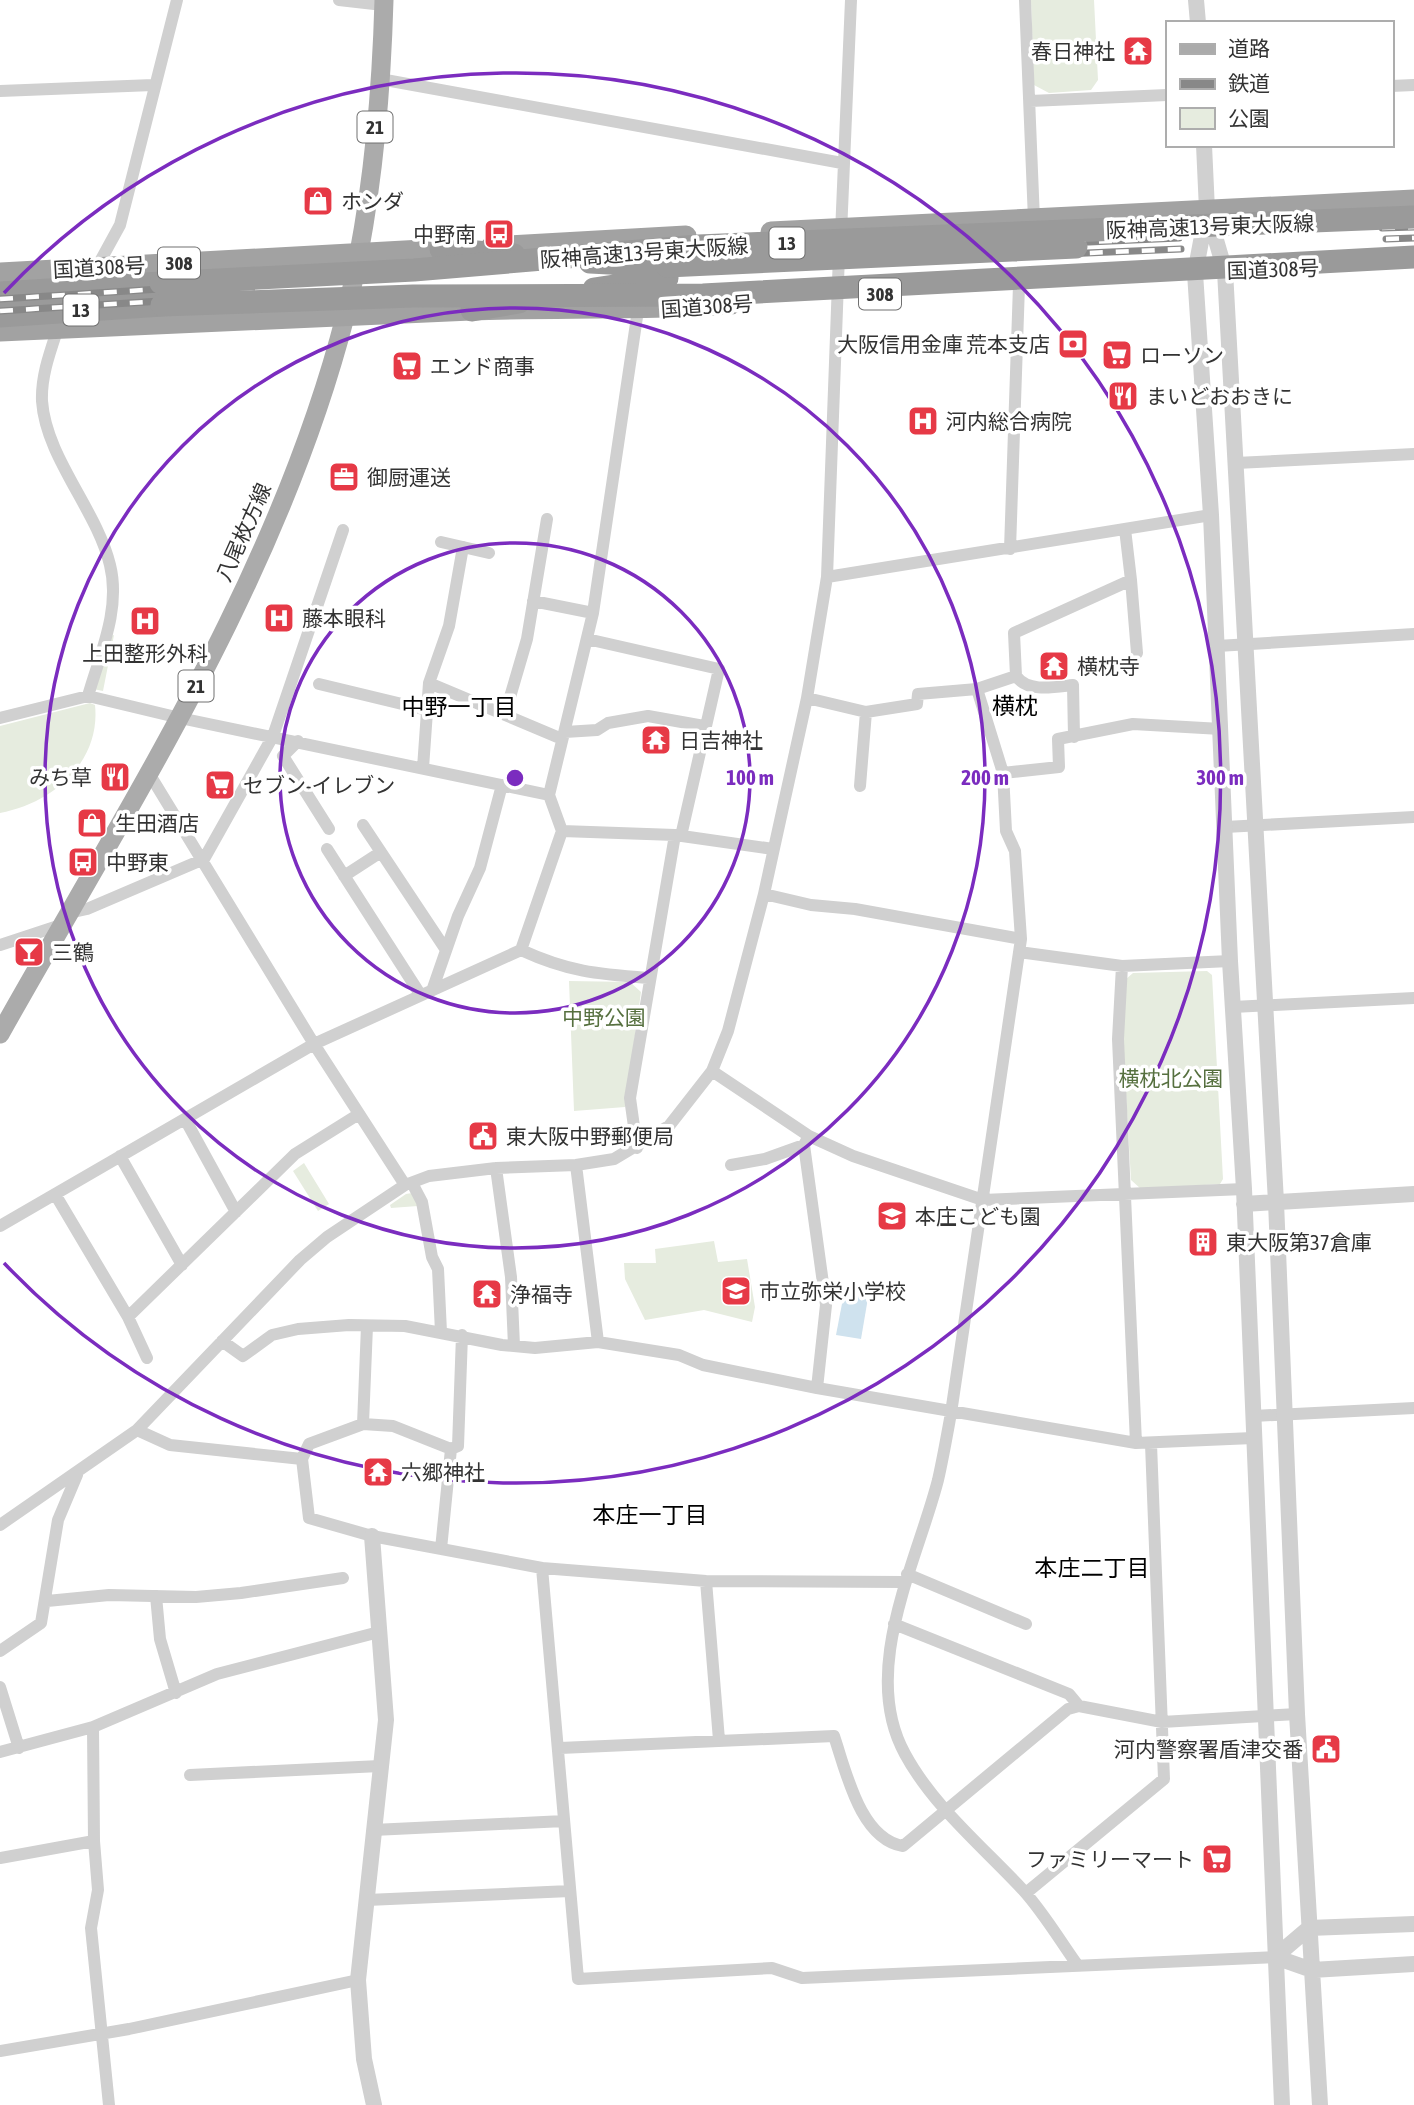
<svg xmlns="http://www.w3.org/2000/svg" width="1414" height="2105" font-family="'Asap Condensed','Noto Sans JP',sans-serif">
	<rect width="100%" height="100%" fill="#fff"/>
	<!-- green -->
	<path fill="#e6ecdf" d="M1031,0H1094L1098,80L1091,90L1049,93L1034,85Z
		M114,635L103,691L93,689L111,636Z
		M90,703L95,705C101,762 53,803 0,813V726Z
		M1207,971L1212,975L1223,1179L1220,1184L1141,1189L1131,1180L1123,1041L1126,979L1133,973Z
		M569,981L630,982L641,992L625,1107L574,1111Z
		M304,1163L329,1204L318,1211L293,1171Z
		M412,1193L418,1206L391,1208L390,1205L406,1194Z
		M714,1241L718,1262L747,1259L755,1307L752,1322L704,1310L645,1320L625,1279L624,1263H656L655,1249Z"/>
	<!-- water -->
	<path fill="#cfe2ee" d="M845,1288L869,1292L861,1339L836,1335Z"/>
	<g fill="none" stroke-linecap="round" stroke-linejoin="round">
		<!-- minor -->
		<path stroke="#d0d0d0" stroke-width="12" d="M339,0L383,5
			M1025,0L1034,220
			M380,79L842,163
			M1391,86L1414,85
			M0,91L153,85
			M1030,101L1167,95
			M841,233L851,0
			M97,267L120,225L177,0
			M58,328C50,352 41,376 42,401C46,458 97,510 110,565C121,609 100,654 88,696
			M1236,463L1414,454
			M441,542L489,553
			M1010,549L1019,285
			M827,577L1211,515
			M1131,580L1137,653
			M533,601L593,613
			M587,639L719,669L681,836
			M1217,646L1414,634
			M1016,676C1028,693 1055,687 1073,685L1074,737
			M429,683L562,739
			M319,684L427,710
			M977,689L1003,773L1006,831L1015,851L1021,939L951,1413C947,1435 943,1458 938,1480C917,1562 859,1671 905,1754C933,1806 983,1847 1023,1890C1043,1912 1059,1939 1076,1963
			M807,698L866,712L917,704L918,694L977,689L1016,676L1014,633L1131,580L1125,529
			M505,714L527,639L547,519
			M0,718L88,696L180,718L549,795
			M565,732L597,730L608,723L648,716L704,726
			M298,741L283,756L329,829
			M423,768L429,683L449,626L463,547
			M1003,773L1059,767L1058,739L1133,724L1221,729
			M150,775L314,1044L405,1185
			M860,786L866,712
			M363,825L446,950
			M1225,827L1414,817
			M562,831L675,835L773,849
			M327,849L420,994
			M344,876L381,852
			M764,894L811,905L855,909L1021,939
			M69,913L87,909L204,859L273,736L343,530
			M0,945L61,925
			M521,950C569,972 597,974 649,978
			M1019,952L1122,966L1230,961
			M1122,966L1118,1039L1136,1443
			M433,988L458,916L480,868L502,785
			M1233,1007L1414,998
			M712,1071L809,1136L853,1156L983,1200L1244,1189
			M185,1119L236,1212
			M809,1136L804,1145L826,1305L817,1388
			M637,1148L630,1098L675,835
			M120,1156L182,1265
			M576,1165L598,1342
			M731,1165L765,1159L804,1145
			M496,1168L511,1277L514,1346
			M412,1183L422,1202L432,1257L438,1269L441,1332
			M55,1194L128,1317L147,1358
			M0,1226L314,1044L521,950L562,831L549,795L593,613L638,310
			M128,1317L295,1154L359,1114
			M222,1341L243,1356L272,1335L298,1329L349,1325L405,1326L502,1345L535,1348L598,1342L679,1355L703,1365L817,1388L1136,1443L1253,1438
			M1253,1416L1414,1408
			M363,1424L367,1326
			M137,1430L170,1445L302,1459L309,1518L372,1536L542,1568L578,1979L772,1968L802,1978L1275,1957
			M302,1459L309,1444L363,1424L393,1426L451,1449
			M0,1525L137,1430L300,1260L327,1237L405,1185L429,1176L496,1168L576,1165L614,1159L669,1126L712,1071L728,1031L764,894L807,698L827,577L839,255
			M441,1549L451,1449L458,1446L462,1335
			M542,1568L706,1581L904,1582
			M907,1574L1026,1624
			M706,1581L719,1740
			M156,1596L160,1639L176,1693
			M47,1601L109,1595L196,1597L241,1593L343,1578
			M894,1624L1069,1694L1079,1706L1162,1722L1297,1714
			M0,1651L41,1623L58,1520L77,1475
			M0,1687L19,1748
			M93,1727L94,1841L98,1890L91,1928L109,2105
			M560,1748L834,1736C846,1771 860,1839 903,1846L1068,1709L1079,1706
			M0,1752L93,1727L217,1674L379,1632
			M190,1775L380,1766
			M373,1830L564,1821
			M0,1858L94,1841
			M1026,1893L1164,1779L1151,1444
			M367,1900L570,1891
			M0,2051L129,2029L358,1980"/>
		<!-- tertiary -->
		<path stroke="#d0d0d0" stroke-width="16" d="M1196,0L1198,23
			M1204,145L1207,210L1195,273L1211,515L1230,961L1244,1189L1282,2105
			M1209,216L1225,271L1276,1202L1297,1714L1320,2105
			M1244,1204L1414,1194
			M372,1536L386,1720L358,1980L364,2059L374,2105
			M1275,1957L1309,1928L1414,1924
			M1275,1957L1312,1970L1414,1964"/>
		<!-- primary -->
		<path stroke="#ababab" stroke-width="19" d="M0,1034C129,804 278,577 345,317C371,214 381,106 384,0"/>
		<!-- trunk -->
		<path stroke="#a2a2a2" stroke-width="21" d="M771,232L1414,200
			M491,247L686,236
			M0,273L459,248
			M0,331C157,323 314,316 471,310C558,307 644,310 731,304"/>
		<!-- motorway -->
		<path stroke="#9a9a9a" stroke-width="23" d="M441,249L514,255
			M590,262L667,266
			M594,289L667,278
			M0,293L161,283
			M472,310L519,302
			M0,316L162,305"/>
		<!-- rail casing -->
		<g stroke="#888" stroke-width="7">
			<path id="rail" d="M1382,228L1414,227
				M1386,239L1414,238
				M1021,245L1179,238
				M856,263L1181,249
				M0,299L256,283
				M0,311L258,295"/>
		</g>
		<!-- rail -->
		<use href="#rail" stroke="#fff" stroke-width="4.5" stroke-dasharray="13" stroke-linecap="butt"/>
		<!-- motorway-bridge -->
		<path stroke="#9a9a9a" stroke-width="23" d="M667,266L1076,247
			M161,283L414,270L698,246L1414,217
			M162,305L413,296L703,295L1414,257"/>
	</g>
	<!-- distance rings -->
	<g fill="none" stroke="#7b2cbf" stroke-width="3.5">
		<circle cx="515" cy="778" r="235"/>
		<circle cx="515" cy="778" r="470"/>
		<path d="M4 293A705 705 0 1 1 4 1263"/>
	</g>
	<!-- icons -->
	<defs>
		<g id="temple-square" transform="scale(1.575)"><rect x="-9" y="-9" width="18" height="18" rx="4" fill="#e63946" stroke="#fff"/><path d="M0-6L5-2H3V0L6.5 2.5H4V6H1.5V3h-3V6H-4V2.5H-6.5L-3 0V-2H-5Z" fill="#fff"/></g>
		<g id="shop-square" transform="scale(1.575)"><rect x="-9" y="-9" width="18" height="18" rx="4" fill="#e63946" stroke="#fff"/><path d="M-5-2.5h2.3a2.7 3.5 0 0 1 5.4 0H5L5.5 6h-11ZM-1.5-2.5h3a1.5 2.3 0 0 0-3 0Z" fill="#fff"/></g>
		<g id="bus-square" transform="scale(1.575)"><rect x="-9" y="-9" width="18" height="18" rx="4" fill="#e63946" stroke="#fff"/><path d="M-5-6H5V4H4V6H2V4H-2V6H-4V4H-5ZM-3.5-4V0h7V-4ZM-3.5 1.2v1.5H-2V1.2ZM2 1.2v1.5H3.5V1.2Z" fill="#fff"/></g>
		<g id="bank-square" transform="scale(1.575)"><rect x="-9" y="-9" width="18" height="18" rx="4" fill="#e63946" stroke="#fff"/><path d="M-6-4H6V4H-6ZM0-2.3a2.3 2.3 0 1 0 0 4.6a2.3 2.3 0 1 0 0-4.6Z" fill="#fff"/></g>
		<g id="supermarket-square" transform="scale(1.575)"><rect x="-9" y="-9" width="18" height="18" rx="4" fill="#e63946" stroke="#fff"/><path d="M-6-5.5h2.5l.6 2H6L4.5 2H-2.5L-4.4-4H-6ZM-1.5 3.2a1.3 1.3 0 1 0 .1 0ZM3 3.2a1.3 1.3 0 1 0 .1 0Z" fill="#fff"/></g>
		<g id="restaurant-square" transform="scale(1.575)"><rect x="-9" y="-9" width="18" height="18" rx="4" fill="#e63946" stroke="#fff"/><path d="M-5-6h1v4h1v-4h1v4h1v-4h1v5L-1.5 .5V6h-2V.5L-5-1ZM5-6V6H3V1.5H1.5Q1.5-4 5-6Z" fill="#fff"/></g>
		<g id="hospital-square" transform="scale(1.575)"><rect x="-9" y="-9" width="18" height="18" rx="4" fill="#e63946" stroke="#fff"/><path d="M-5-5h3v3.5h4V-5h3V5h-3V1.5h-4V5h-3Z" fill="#fff"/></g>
		<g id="office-square" transform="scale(1.575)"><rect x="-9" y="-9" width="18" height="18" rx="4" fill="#e63946" stroke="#fff"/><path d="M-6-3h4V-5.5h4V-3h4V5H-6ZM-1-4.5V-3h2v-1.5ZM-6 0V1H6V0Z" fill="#fff"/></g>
		<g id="bar-square" transform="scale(1.575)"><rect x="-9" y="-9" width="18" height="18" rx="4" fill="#e63946" stroke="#fff"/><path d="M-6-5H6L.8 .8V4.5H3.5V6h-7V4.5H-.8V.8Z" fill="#fff"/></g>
		<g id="civic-square" transform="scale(1.575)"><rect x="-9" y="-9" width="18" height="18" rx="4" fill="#e63946" stroke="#fff"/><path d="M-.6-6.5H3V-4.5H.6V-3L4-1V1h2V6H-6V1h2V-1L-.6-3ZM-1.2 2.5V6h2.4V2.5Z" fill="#fff"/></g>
		<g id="school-square" transform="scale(1.575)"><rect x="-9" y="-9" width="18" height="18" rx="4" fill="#e63946" stroke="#fff"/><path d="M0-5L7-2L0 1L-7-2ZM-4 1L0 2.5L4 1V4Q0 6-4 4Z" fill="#fff"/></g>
		<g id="building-square" transform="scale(1.575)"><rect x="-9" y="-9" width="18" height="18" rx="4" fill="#e63946" stroke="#fff"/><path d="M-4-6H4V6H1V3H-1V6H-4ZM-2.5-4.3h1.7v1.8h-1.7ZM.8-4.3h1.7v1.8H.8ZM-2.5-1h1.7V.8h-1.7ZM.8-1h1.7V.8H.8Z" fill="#fff"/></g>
	</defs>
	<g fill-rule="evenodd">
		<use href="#temple-square" x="1138" y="51"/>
		<use href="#shop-square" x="318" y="201"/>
		<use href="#bus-square" x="499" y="234"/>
		<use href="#bank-square" x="1073" y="344"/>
		<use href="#supermarket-square" x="1117" y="355"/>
		<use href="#supermarket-square" x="407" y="366"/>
		<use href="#restaurant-square" x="1123" y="396"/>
		<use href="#hospital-square" x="923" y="421"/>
		<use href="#office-square" x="344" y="477"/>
		<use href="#hospital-square" x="279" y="618"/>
		<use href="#hospital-square" x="145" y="621"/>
		<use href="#temple-square" x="1054" y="666"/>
		<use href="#temple-square" x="656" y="740"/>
		<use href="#restaurant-square" x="115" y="777"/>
		<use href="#supermarket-square" x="220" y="785"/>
		<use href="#shop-square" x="92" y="823"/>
		<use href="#bus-square" x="83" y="862"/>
		<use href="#bar-square" x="29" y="952"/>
		<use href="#civic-square" x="483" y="1136"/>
		<use href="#school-square" x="892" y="1216"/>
		<use href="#building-square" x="1203" y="1242"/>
		<use href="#school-square" x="736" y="1291"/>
		<use href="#temple-square" x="487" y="1294"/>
		<use href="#temple-square" x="378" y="1472"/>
		<use href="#civic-square" x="1326" y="1749"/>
		<use href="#supermarket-square" x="1217" y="1859"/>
	</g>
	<g text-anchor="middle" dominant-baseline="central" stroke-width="7" stroke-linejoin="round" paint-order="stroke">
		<!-- shield labels -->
		<g fill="#fff" stroke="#707070" stroke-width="2">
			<rect x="357.5" y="111.5" width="35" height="31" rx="5"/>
			<rect x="769.5" y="227.5" width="35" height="31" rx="5"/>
			<rect x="158" y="247.5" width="42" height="31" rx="5"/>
			<rect x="859" y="278.5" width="42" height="31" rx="5"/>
			<rect x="63.5" y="294.5" width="35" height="31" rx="5"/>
			<rect x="178.5" y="670.5" width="35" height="31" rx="5"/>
		</g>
		<g font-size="19" font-weight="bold" fill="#333">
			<text x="375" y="127">21</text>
			<text x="787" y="243">13</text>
			<text x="179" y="263">308</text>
			<text x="880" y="294">308</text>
			<text x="81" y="310">13</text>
			<text x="196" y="686">21</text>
		</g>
		<!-- poi labels -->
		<g font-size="21" fill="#333" stroke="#fff" text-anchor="start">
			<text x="1115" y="51" text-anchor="end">春日神社</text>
			<text x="341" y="201">ホンダ</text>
			<text x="476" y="234" text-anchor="end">中野南</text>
			<text x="1050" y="344" text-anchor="end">大阪信用金庫 荒本支店</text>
			<text x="1140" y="355">ローソン</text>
			<text x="430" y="366">エンド商事</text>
			<text x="1146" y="396">まいどおおきに</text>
			<text x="946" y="421">河内総合病院</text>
			<text x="367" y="477">御厨運送</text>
			<text x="302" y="618">藤本眼科</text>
			<text x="145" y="653" text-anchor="middle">上田整形外科</text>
			<text x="1077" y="666">横枕寺</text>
			<text x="679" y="740">日吉神社</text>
			<text x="92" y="777" text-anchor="end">みち草</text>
			<text x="243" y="785">セブン-イレブン</text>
			<text x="115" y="823">生田酒店</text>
			<text x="106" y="862">中野東</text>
			<text x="52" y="952">三鶴</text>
			<text x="506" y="1136">東大阪中野郵便局</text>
			<text x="915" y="1216">本庄こども園</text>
			<text x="1226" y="1242">東大阪第37倉庫</text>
			<text x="759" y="1291">市立弥栄小学校</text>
			<text x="510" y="1294">浄福寺</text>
			<text x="401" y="1472">六郷神社</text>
			<text x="1303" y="1749" text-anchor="end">河内警察署盾津交番</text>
			<text x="1194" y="1859" text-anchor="end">ファミリーマート</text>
		</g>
		<!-- street labels -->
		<g font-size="21" fill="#333" stroke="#fff">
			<text transform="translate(1210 226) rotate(-2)">阪神高速13号東大阪線</text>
			<text transform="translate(644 252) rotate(-4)">阪神高速13号東大阪線</text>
			<text transform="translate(99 267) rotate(-3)">国道308号</text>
			<text transform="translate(1273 269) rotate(-2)">国道308号</text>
			<text transform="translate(707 306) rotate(-4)">国道308号</text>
			<text transform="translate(243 532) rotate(-66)">八尾枚方線</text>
		</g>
		<!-- park labels -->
		<g font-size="21" fill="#56703f" stroke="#fff">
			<text x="604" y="1017">中野公園</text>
			<text x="1171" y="1078">横枕北公園</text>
		</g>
		<!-- neighbourhood labels -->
		<g font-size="23" fill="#000" stroke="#fff">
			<text x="1015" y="706">横枕</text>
			<text x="459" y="707">中野一丁目</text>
			<text x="650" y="1515">本庄一丁目</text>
			<text x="1092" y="1568">本庄二丁目</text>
		</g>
	</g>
	<circle cx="515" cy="778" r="10" fill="#7b2cbf" stroke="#fff" stroke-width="3.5"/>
	<g font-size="21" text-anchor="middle" font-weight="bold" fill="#7b2cbf" stroke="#fff" stroke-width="7" stroke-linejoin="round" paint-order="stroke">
		<text x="750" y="785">100 m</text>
		<text x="985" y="785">200 m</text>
		<text x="1220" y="785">300 m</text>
	</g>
	<!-- legend -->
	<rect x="1166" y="21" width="228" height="126" fill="#ffffff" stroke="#adadad" stroke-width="2"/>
	<rect x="1180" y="44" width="35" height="10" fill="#ababab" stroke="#adadad" stroke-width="2"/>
	<text x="1228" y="56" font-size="21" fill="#333333">道路</text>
	<rect x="1180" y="79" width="35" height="10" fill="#888888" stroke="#adadad" stroke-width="2"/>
	<text x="1228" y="91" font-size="21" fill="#333333">鉄道</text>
	<rect x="1180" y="108" width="35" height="21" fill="#e6ecdf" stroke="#adadad" stroke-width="2"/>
	<text x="1228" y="126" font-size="21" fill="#333333">公園</text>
</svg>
